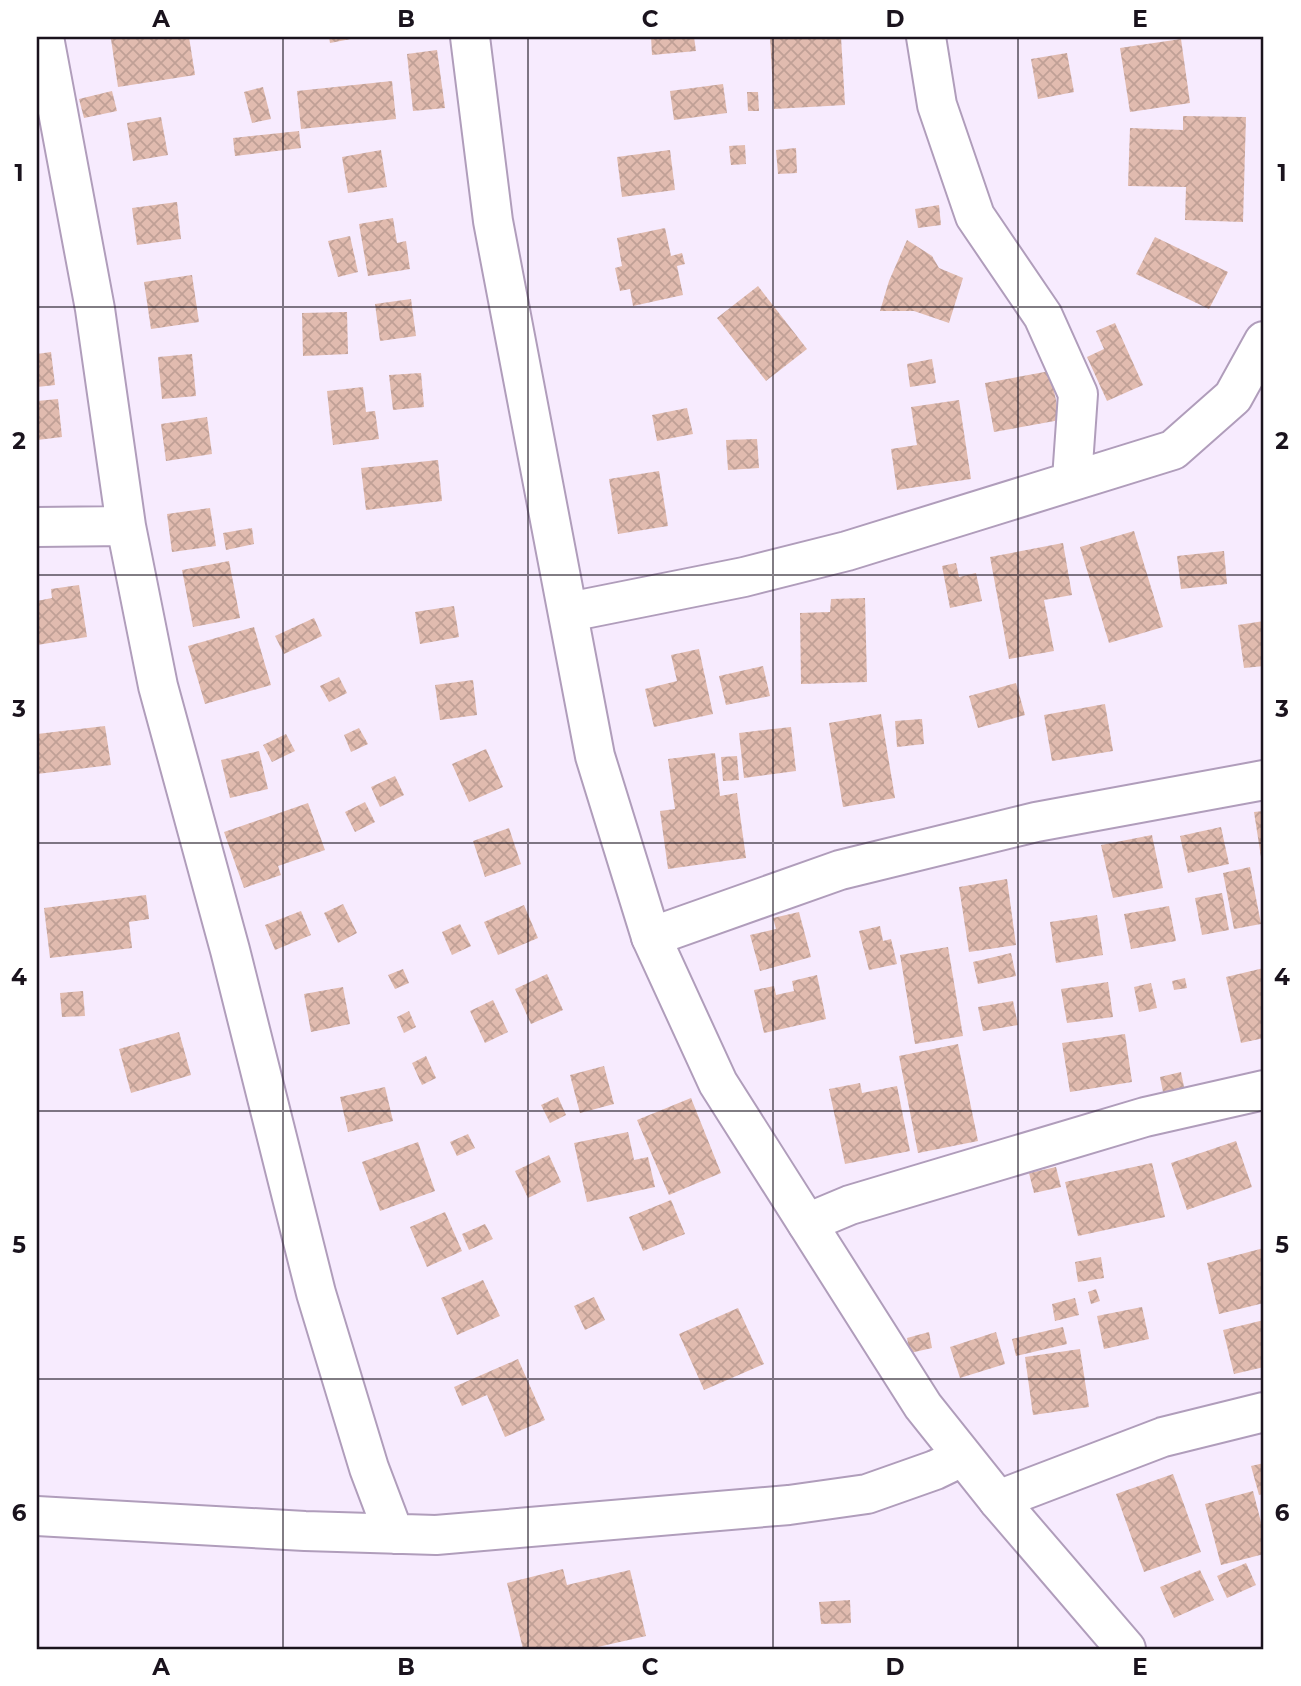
<svg xmlns="http://www.w3.org/2000/svg" width="1301" height="1686" font-family="Montserrat,sans-serif">
	<defs>
		<pattern id="building-cross-hatch" width="8" height="8" patternUnits="userSpaceOnUse" patternTransform="scale(1.75)"><rect width="8" height="8" fill="#e1bbaf"/><path d="M0 0l8 8M0 8l8-8" fill="none" stroke="#c0a096"/></pattern>
	</defs>
	<rect width="100%" height="100%" fill="#f7ebfe"/>
	<!-- building -->
	<path fill="url(#building-cross-hatch)" d="M122,37H189L195,75L118,87L111,39Z
		M329,37H356V38L330,43Z
		M651,37H694L696,51L652,55Z
		M770,37H841L845,105L774,109Z
		M1181,39L1190,103L1130,112L1120,48Z
		M437,50L445,108L413,111L407,54Z
		M1067,53L1074,92L1038,99L1031,59Z
		M392,81L396,119L301,129L297,91Z
		M723,84L727,113L674,120L670,91Z
		M263,87L271,119L252,123L244,92Z
		M112,91L117,111L84,118L79,99Z
		M747,92H758L759,111H748Z
		M1183,116L1246,117L1243,222L1185,220L1186,187L1128,186L1130,128L1183,130Z
		M161,117L168,155L133,161L127,123Z
		M299,131L301,148L235,156L233,138Z
		M745,145L746,164L731,165L729,146Z
		M796,148L797,173L778,174L776,150Z
		M381,150L387,187L348,193L342,157Z
		M670,150L675,190L622,197L617,157Z
		M177,202L181,239L137,245L132,208Z
		M939,205L941,225L918,228L915,209Z
		M393,218L397,243L406,241L410,269L368,276L359,224Z
		M665,228L671,256L682,253L685,264L677,266L683,295L633,306L630,289L620,291L615,268L622,266L617,238Z
		M350,236L358,272L338,277L328,241Z
		M1155,237L1228,272L1209,309L1136,274Z
		M907,240L932,256L939,268L963,278L949,323L914,311H880L889,281Z
		M192,275L199,322L151,329L144,282Z
		M758,286L807,349L766,381L717,318Z
		M411,299L416,336L380,341L375,304Z
		M347,312L348,354L303,356L302,313Z
		M1115,323L1143,385L1107,401L1087,357L1104,349L1096,331Z
		M51,352L55,385L37,387V354Z
		M192,354L196,396L162,399L158,357Z
		M932,359L936,383L910,387L907,364Z
		M1050,371L1060,420L994,432L985,383Z
		M421,373L424,407L393,410L389,375Z
		M363,387L366,412L375,411L379,439L333,445L327,391Z
		M58,399L62,437L37,440V401Z
		M959,400L971,479L897,490L891,449L917,445L911,407Z
		M687,408L693,434L657,441L652,415Z
		M207,417L212,454L166,461L161,424Z
		M757,439L759,468L728,470L726,440Z
		M438,460L442,501L366,510L361,468Z
		M659,471L668,526L618,534L609,479Z
		M210,508L216,546L172,552L167,514Z
		M252,528L254,544L226,550L223,533Z
		M1134,531L1163,627L1109,643L1080,547Z
		M1063,543L1072,595L1044,600L1054,651L1009,659L990,557Z
		M1224,551L1227,584L1181,589L1177,556Z
		M229,561L240,618L193,627L182,570Z
		M956,563L959,577L976,573L982,601L950,608L942,566Z
		M79,585L87,637L37,645V601L52,598L51,589Z
		M865,598L867,682L801,684L800,613L830,612L831,599Z
		M454,606L459,637L420,644L415,612Z
		M314,618L322,636L284,654L275,636Z
		M1264,621V666L1244,668L1238,625Z
		M254,627L271,685L205,704L188,646Z
		M699,649L713,714L654,727L645,689L677,681L671,655Z
		M763,666L770,696L726,705L719,676Z
		M339,677L347,693L329,702L320,686Z
		M473,680L477,715L440,720L435,685Z
		M1016,683L1025,715L978,728L969,696Z
		M1105,704L1113,751L1052,761L1044,715Z
		M881,714L895,798L843,807L829,723Z
		M922,719L924,744L897,747L895,721Z
		M105,726L111,765L37,774V734Z
		M791,727L796,771L744,778L739,733Z
		M359,728L368,744L351,752L344,735Z
		M286,734L295,751L272,762L263,745Z
		M486,749L503,787L469,802L452,764Z
		M259,751L268,789L230,798L221,760Z
		M715,753L720,796L737,793L746,858L668,869L660,811L675,809L668,759Z
		M737,756L739,780L723,781L721,757Z
		M395,776L404,795L380,807L371,787Z
		M365,802L375,822L355,832L345,812Z
		M308,803L325,850L278,866L281,875L244,888L224,832Z
		M1264,811V870H1263L1254,812Z
		M1221,827L1229,864L1188,873L1180,836Z
		M509,828L521,864L485,877L473,841Z
		M1152,835L1163,888L1113,898L1101,845Z
		M1250,867L1261,924L1234,929L1223,873Z
		M1007,879L1016,945L969,952L959,887Z
		M1222,893L1229,930L1202,935L1195,898Z
		M146,895L149,919L129,922L132,948L50,958L44,908Z
		M343,904L357,933L338,943L324,913Z
		M524,905L538,938L498,955L484,922Z
		M1169,906L1176,941L1131,949L1124,914Z
		M301,911L311,935L275,950L265,925Z
		M799,912L811,957L760,971L750,935L776,929L773,918Z
		M1097,915L1103,955L1056,963L1050,922Z
		M460,924L471,946L452,955L442,932Z
		M880,926L883,941L891,939L897,964L869,970L859,931Z
		M948,947L963,1036L915,1044L900,955Z
		M1011,953L1016,976L978,984L973,962Z
		M1264,968V1038L1241,1043L1226,977Z
		M403,969L409,983L395,989L388,975Z
		M547,974L563,1010L531,1024L515,989Z
		M817,975L826,1019L764,1033L754,990L774,986L776,995L794,991L792,981Z
		M1185,978L1187,988L1174,990L1172,981Z
		M1108,982L1113,1017L1067,1023L1061,989Z
		M1151,983L1157,1008L1139,1012L1134,987Z
		M343,987L350,1024L311,1032L304,994Z
		M83,991L85,1016L62,1017L60,993Z
		M493,1000L508,1032L485,1043L470,1011Z
		M1013,1001L1018,1025L983,1031L978,1007Z
		M409,1011L416,1027L404,1033L397,1017Z
		M179,1032L191,1075L131,1093L119,1049Z
		M1125,1034L1132,1082L1070,1092L1062,1043Z
		M958,1044L978,1141L918,1153L899,1056Z
		M426,1056L436,1078L422,1085L412,1063Z
		M604,1066L614,1104L580,1113L570,1075Z
		M1181,1072L1186,1097L1165,1102L1160,1077Z
		M860,1083L862,1093L897,1086L910,1151L845,1164L829,1089Z
		M385,1087L393,1121L348,1132L340,1097Z
		M558,1097L566,1115L550,1123L541,1105Z
		M691,1098L721,1173L669,1195L637,1120Z
		M628,1132L634,1160L648,1157L655,1187L587,1202L574,1143Z
		M468,1134L475,1148L457,1156L450,1142Z
		M1236,1141L1252,1187L1187,1210L1171,1163Z
		M418,1142L435,1191L380,1211L362,1162Z
		M549,1155L561,1182L528,1198L515,1171Z
		M1152,1163L1165,1217L1078,1236L1065,1182Z
		M1056,1167L1061,1187L1034,1193L1029,1173Z
		M671,1200L685,1234L643,1251L629,1217Z
		M445,1212L462,1251L427,1267L410,1227Z
		M485,1224L493,1239L469,1250L462,1234Z
		M1264,1248V1303L1219,1314L1207,1263Z
		M1101,1257L1104,1278L1078,1282L1075,1262Z
		M483,1280L500,1316L457,1335L441,1298Z
		M1096,1289L1100,1301L1091,1304L1088,1292Z
		M594,1297L605,1320L585,1330L574,1306Z
		M1075,1298L1079,1315L1055,1321L1052,1304Z
		M1142,1307L1149,1339L1104,1349L1097,1316Z
		M738,1308L764,1364L704,1390L679,1334Z
		M1264,1320V1367L1234,1374L1223,1330Z
		M1063,1327L1067,1344L1016,1356L1012,1339Z
		M929,1332L932,1348L910,1353L907,1338Z
		M996,1332L1005,1364L960,1378L950,1347Z
		M1080,1349L1089,1407L1033,1415L1025,1357Z
		M518,1359L545,1420L505,1437L487,1395L462,1406L454,1387Z
		M1264,1463V1494L1259,1495L1251,1466Z
		M1173,1474L1201,1552L1144,1572L1116,1494Z
		M1253,1491L1264,1534V1554L1221,1565L1205,1504Z
		M1246,1563L1256,1585L1227,1598L1217,1576Z
		M563,1569L567,1585L630,1570L646,1636L589,1649H523L507,1583Z
		M1200,1570L1214,1600L1174,1618L1160,1587Z
		M850,1600L851,1623L821,1624L819,1602Z"/>
	<g fill="none" stroke-linecap="round" stroke-linejoin="round">
		<!-- minor casing -->
		<g stroke="#b09dbb" stroke-width="42">
			<path id="minor" d="M926,37L937,105L975,216L1043,316L1078,394L1072,479
				M126,526L158,686L230,950L316,1293L369,1468L394,1534
				M37,527L126,526L95,309L44,37
				M569,612L744,577L847,551L1173,450L1233,397L1264,341
				M651,937L840,870L1036,822L1264,780
				M807,1223L850,1205L1145,1117L1264,1090
				M998,1500L1163,1437L1264,1412
				M37,1516L305,1531L436,1535L789,1505L867,1494L935,1470L962,1457"/>
		</g>
		<!-- tertiary casing -->
		<g stroke="#b09dbb" stroke-width="42">
			<path id="tertiary" d="M470,37L493,221L595,756L651,937L718,1083L923,1406L998,1500L1126,1649"/>
		</g>
		<!-- minor -->
		<use href="#minor" stroke="#fff" stroke-width="38"/>
		<!-- tertiary -->
		<use href="#tertiary" stroke="#fff" stroke-width="38"/>
	</g>
	<!-- grid -->
	<path fill="none" stroke="#1a131d" stroke-width="2" stroke-opacity="0.55" d="M283,37V1649M528,37V1649M773,37V1649M1018,37V1649M37,307H1264M37,575H1264M37,843H1264M37,1111H1264M37,1379H1264"/>
	<!-- border -->
	<rect width="1301" height="1686" fill="none" stroke="#ffffff" stroke-width="77"/>
	<rect x="38" y="38" width="1224" height="1610" fill="none" stroke="#1a131d" stroke-width="2.5"/>
	<g font-size="23" text-anchor="middle" font-weight="bold" fill="#1a131d">
		<text x="161" y="27">A</text>
		<text x="406" y="27">B</text>
		<text x="650" y="27">C</text>
		<text x="895" y="27">D</text>
		<text x="1140" y="27">E</text>
		<text x="19" y="181">1</text>
		<text x="1282" y="181">1</text>
		<text x="19" y="449">2</text>
		<text x="1282" y="449">2</text>
		<text x="19" y="717">3</text>
		<text x="1282" y="717">3</text>
		<text x="19" y="985">4</text>
		<text x="1282" y="985">4</text>
		<text x="19" y="1253">5</text>
		<text x="1282" y="1253">5</text>
		<text x="19" y="1521">6</text>
		<text x="1282" y="1521">6</text>
		<text x="161" y="1675">A</text>
		<text x="406" y="1675">B</text>
		<text x="650" y="1675">C</text>
		<text x="895" y="1675">D</text>
		<text x="1140" y="1675">E</text>
	</g>
</svg>
